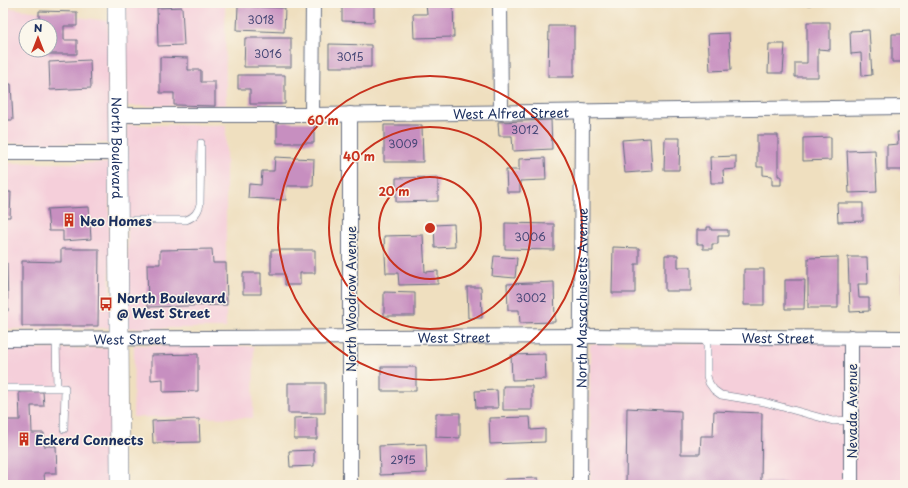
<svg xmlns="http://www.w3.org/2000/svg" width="908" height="488" font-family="'Playpen Sans',sans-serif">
	<rect width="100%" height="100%" fill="#fbf7ec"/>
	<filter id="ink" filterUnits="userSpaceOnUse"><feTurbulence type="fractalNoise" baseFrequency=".025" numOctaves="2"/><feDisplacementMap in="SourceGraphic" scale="8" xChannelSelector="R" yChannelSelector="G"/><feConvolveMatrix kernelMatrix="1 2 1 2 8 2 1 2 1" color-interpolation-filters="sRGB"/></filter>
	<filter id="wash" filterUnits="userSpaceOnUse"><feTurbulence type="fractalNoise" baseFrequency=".012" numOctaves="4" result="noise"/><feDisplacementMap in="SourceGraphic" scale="16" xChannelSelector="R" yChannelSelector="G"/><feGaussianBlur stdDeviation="0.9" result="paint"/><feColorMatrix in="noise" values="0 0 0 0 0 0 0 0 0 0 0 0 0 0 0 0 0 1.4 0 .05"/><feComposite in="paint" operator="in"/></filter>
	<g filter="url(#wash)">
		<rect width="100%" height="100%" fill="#efdfbf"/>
		<!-- built -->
		<path fill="#f5cfda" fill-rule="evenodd" d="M126,3H225L226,105L127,106Z
			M3,7L108,21L109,143H3ZM26,26H50V50H26Z
			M127,125H226V328H128Z
			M3,163H109L110,328L3,329Z
			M905,341V485H590V344Z
			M134,345L254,346L253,418L133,417Z
			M110,348L111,485H3V349Z"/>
		<g id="blocks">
			<!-- building -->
			<path fill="#c78fc0" d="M342,3H374V22L342,21Z
				M426,3H453L454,37L414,38L413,14H427Z
				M792,3H811V5H792Z
				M238,6L285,8L284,32L237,30Z
				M182,7L184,45L158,46L157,8Z
				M39,11L77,12V26H64V40H77V54H38V50H50V26H39Z
				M807,22H830V50L818,49V77H795V63H807Z
				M549,26H574V77H548Z
				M869,30L872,75L862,76L861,53L851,54L850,31Z
				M729,33L731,70L710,71L708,34Z
				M892,34H905V62H892Z
				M245,38H291V67H244Z
				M329,44L371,45V67H329Z
				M769,44H785L783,73H768Z
				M160,57L188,58V70H201V82H215V106L174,105V93H160Z
				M90,60L91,88L50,90L49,62Z
				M238,75H285V104H250V89H238Z
				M3,84H11L13,120H3Z
				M551,120L552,149L513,151L512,136H499L498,122Z
				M277,122H314V143H277Z
				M384,125H422L423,162H384Z
				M897,132H905V170H887V145L898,144Z
				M757,135H778V176H781V185H772V176L763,175V167H757Z
				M831,137V160L803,161V138Z
				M650,138L652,171L625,173L622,140Z
				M665,138H680L679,170H664Z
				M875,150L877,192L849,193L847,151Z
				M736,156V169L723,170L724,183H711L710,157Z
				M275,157L314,159L313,186H287L286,200L248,198L249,184L261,185L262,171H274Z
				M545,158L546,180L520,181V192H507L506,170H519V159Z
				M438,177V201L396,202V178Z
				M3,192H11L10,217H3Z
				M837,203H863V221L838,222Z
				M89,207L91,239L63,241V231H49L47,209Z
				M505,223L554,224V250L505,249Z
				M454,224L455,247L435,248L434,225Z
				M707,227H711V230H728V236H718V244H712V249H703V244H697V230H707Z
				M423,235L425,272L438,271V284L399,285L398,273H386L384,236Z
				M613,247L639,248V264H635V293H612Z
				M61,249H99L98,326H22V261L61,262Z
				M212,249L213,263H226L227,305L148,307L147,264H160V250Z
				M271,250H315V273H300V285H285V274H271Z
				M665,255H678V267H691V291H665Z
				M494,256L517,258L515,278L492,276Z
				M838,257V308H808V258Z
				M848,257H867L868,284H858L859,298H869V311L850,312Z
				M3,263H7L8,311H3Z
				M902,265H905V303H903Z
				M744,269H764V305H744Z
				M243,273H261V294H243Z
				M785,280H805L804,309H785Z
				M554,282L555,322L520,323L519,310H508L507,284Z
				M467,287H481L482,318H468Z
				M384,292L415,293V316H384Z
				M198,354V391L163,392V379L151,380V355Z
				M545,354L546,379L512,380L511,355Z
				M381,367H416V391H381Z
				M288,383H325V413H288Z
				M503,386H532V410H503Z
				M497,390L498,408H476L475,391Z
				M19,392H43L44,406H31L32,433H44V446H56L57,473H44L45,485H3V420H20Z
				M627,408L681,411V454H700L701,436H713L714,411L762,413L761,482L826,483V485H626Z
				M436,413H460V438L436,437Z
				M317,417V439H294V418Z
				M530,417L531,430L545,429V442L490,444L489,418Z
				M199,419L200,442L153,443L152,421Z
				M426,444L427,473L380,475L379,446Z
				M314,450V466L290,467L289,451Z
				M538,478V485H505V479Z
				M886,482L905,483V485H886Z"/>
		</g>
	</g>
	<g filter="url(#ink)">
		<use href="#blocks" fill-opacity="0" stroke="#656d80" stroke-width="1"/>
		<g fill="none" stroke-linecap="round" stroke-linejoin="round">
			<!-- lane casing -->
			<g stroke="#656d80" stroke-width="8">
				<path id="lane" d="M119,220H186C194,217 198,213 200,204L201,143
					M707,336V376L709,383L714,390L721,395L764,402L833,421L851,420
					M56,338L57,388
					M3,388H65L64,429"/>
			</g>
			<!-- street casing -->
			<g stroke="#656d80" stroke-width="16">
				<g id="street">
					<path d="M500,3L501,113"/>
					<path d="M350,114V485"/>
					<path id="s1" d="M118,115H312L905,107"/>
					<path d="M312,115L313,3"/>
					<path d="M3,153H118"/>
					<path id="s2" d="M3,339L581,336L905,338"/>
					<path id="s3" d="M580,485L582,111"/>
					<path d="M851,485V337"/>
				</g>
			</g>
			<!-- secondary casing -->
			<g stroke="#656d80" stroke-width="20">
				<g id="secondary">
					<path id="s4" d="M117,3L120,485"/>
				</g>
			</g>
			<!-- lane -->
			<use href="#lane" stroke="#fff" stroke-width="7"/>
			<!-- street -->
			<use href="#street" stroke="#fff" stroke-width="14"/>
			<!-- secondary -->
			<use href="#secondary" stroke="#fff" stroke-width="19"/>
		</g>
	</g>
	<!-- distance rings -->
	<g fill="none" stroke="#c8321e" stroke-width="2">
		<circle cx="430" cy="228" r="51"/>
		<circle cx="430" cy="228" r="101"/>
		<circle cx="430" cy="228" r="152"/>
	</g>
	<!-- icons -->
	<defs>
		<g id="building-bare" transform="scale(1.08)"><path d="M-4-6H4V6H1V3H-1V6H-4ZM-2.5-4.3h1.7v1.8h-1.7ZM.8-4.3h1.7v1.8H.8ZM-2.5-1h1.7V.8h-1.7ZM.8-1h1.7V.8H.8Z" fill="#c8321e" stroke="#fbf7ec" stroke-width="2.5" paint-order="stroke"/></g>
		<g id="bus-bare" transform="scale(1.08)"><path d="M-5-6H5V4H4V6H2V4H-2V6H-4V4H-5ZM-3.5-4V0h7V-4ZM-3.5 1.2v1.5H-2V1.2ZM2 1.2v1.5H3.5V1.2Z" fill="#c8321e" stroke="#fbf7ec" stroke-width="2.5" paint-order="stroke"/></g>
	</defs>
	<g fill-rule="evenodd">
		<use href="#building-bare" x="69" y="220"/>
		<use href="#bus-bare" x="106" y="304"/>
		<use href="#building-bare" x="24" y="439"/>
	</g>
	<g text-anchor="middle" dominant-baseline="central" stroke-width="3" stroke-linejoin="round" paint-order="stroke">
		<!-- number labels -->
		<g font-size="11" fill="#464776">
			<text x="261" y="19">3018</text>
			<text x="268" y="53">3016</text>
			<text x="350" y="56">3015</text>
			<text x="525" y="129">3012</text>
			<text x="403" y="143">3009</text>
			<text x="530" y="236">3006</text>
			<text x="531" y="297">3002</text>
			<text x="403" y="459">2915</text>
		</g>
		<!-- street labels -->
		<g font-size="13" fill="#1b2f5e" stroke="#fbf7ec">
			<text stroke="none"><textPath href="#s1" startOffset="393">West Alfred Street</textPath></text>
			<text stroke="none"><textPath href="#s4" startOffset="145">North Boulevard</textPath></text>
			<text stroke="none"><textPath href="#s3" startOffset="187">North Massachusetts Avenue</textPath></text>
			<text transform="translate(350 299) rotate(-90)">North Woodrow Avenue</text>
			<text stroke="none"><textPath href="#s2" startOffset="451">West Street</textPath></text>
			<text stroke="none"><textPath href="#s2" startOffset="775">West Street</textPath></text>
			<text stroke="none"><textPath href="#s2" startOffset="127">West Street</textPath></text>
			<text transform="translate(851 411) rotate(-90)">Nevada Avenue</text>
		</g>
		<!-- poi labels -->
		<g font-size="13" font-weight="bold" fill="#1b2f5e" stroke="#fbf7ec" text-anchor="start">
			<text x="80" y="220">Neo Homes</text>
			<text x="117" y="297">North Boulevard<tspan x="117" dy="15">@ West Street</tspan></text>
			<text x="35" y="439">Eckerd Connects</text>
		</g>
	</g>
	<circle cx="430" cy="228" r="6" fill="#c8321e" stroke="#fbf7ec" stroke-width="2"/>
	<g font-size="12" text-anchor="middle" font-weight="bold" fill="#c8321e" stroke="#fbf7ec" stroke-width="3" stroke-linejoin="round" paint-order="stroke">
		<text x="323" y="125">60 m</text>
		<text x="359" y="161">40 m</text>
		<text x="394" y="196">20 m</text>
	</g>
	<!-- margin -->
	<rect width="908" height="488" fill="none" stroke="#fbf7ec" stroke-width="16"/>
	<!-- north arrow -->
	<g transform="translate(38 38)"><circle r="19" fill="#fbf7ec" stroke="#a1a7b3"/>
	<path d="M0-3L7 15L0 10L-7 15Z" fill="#c8321e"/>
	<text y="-6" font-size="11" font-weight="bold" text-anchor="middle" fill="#1b2f5e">N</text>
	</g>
</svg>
